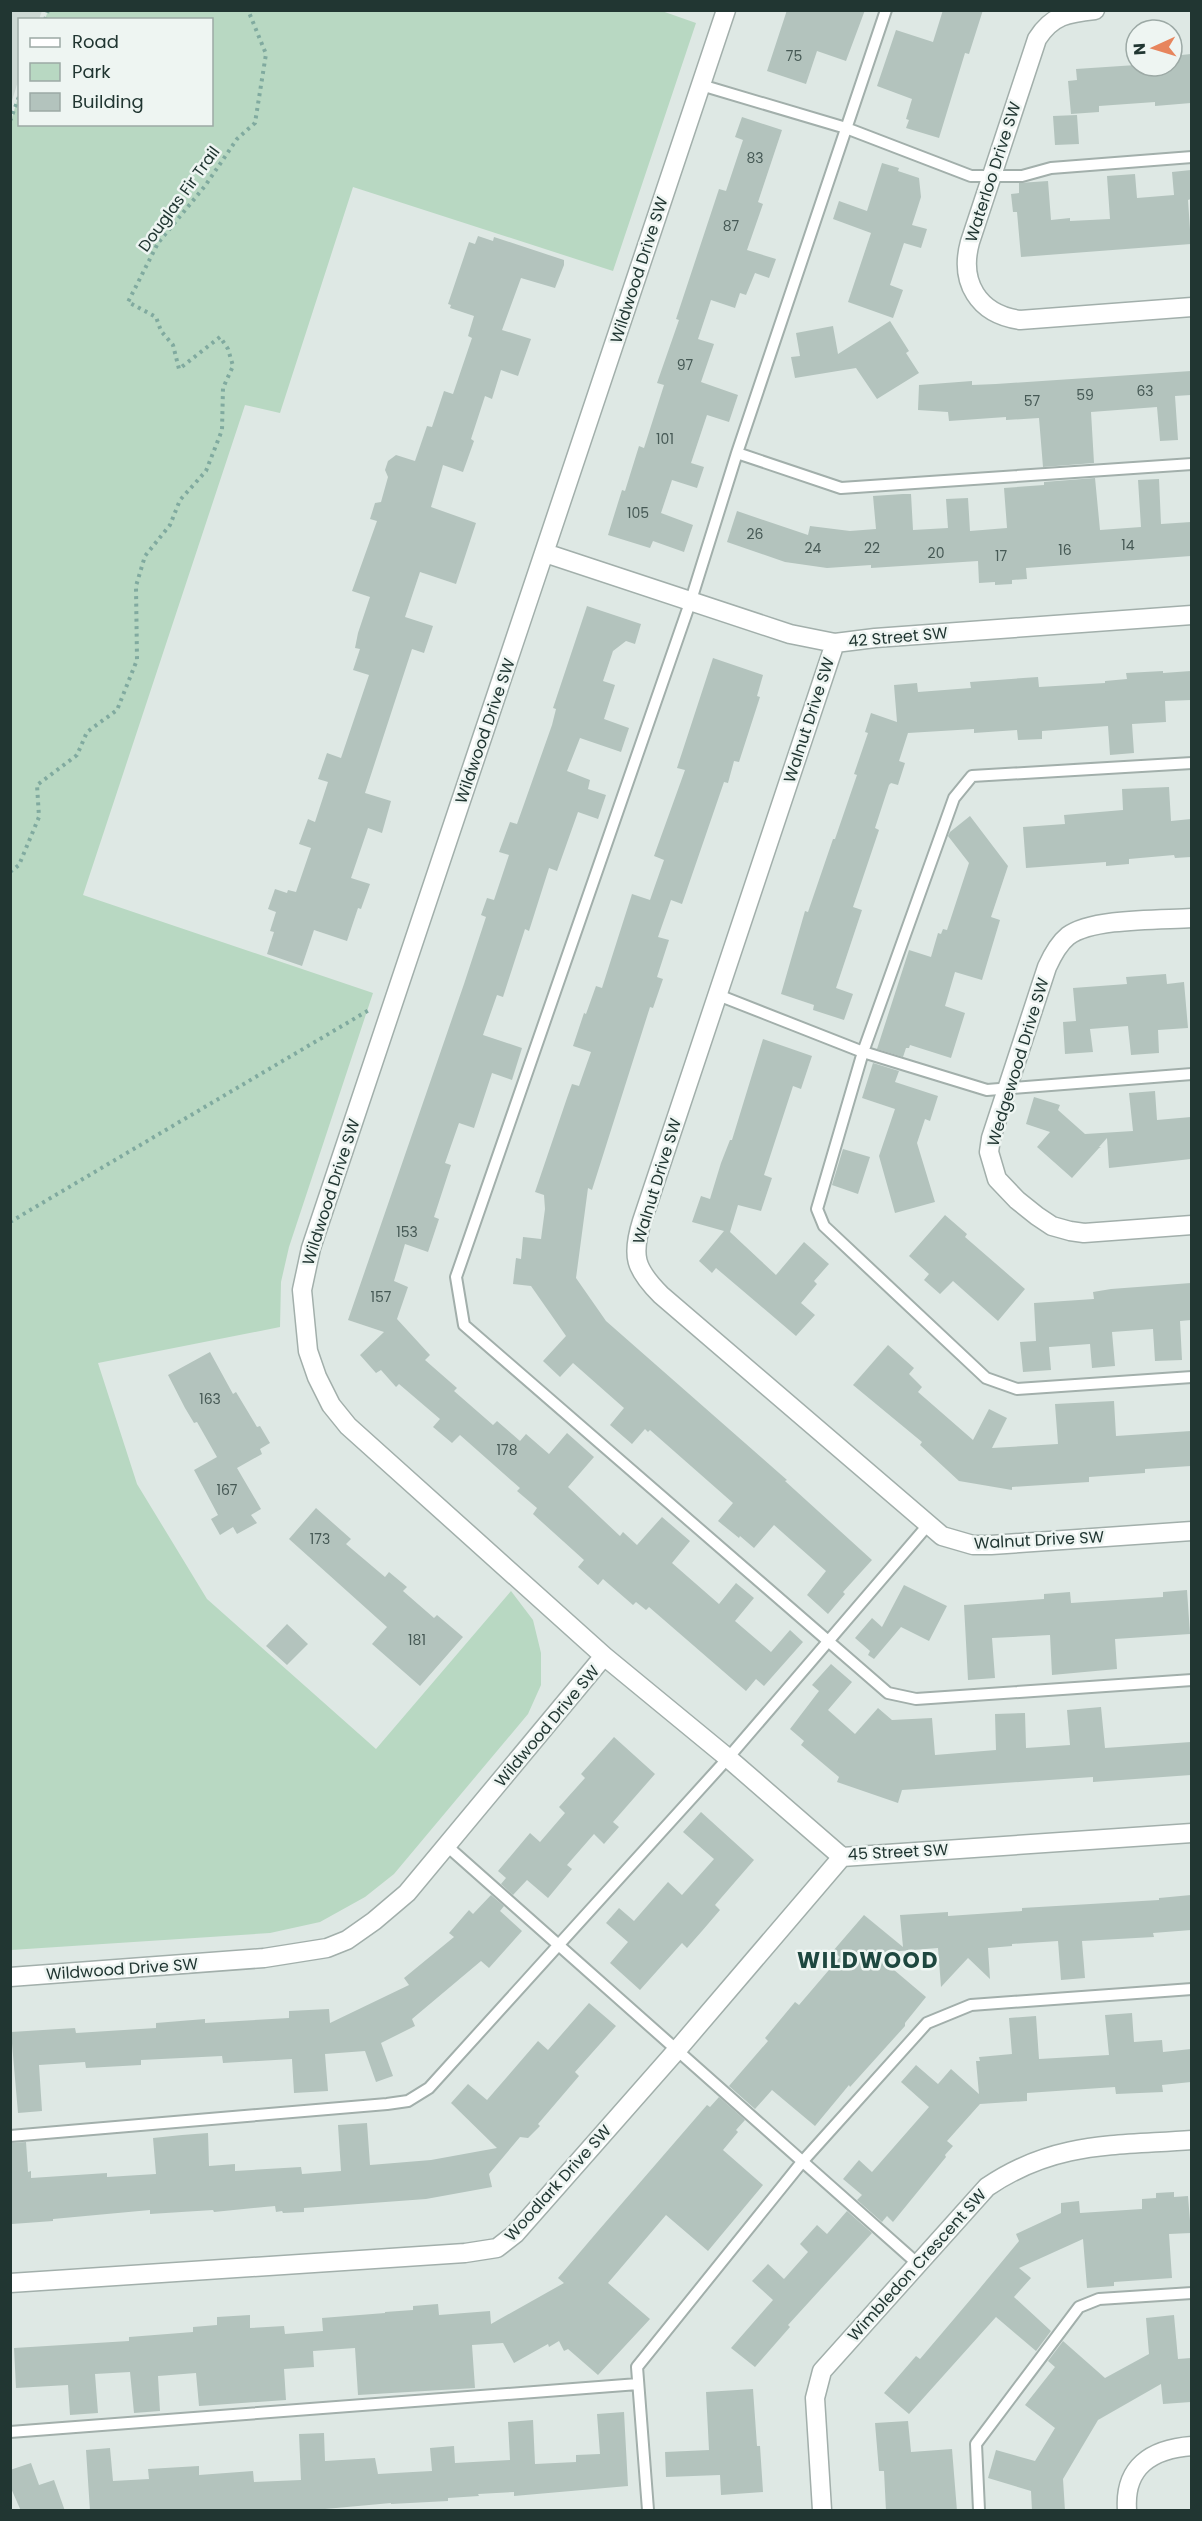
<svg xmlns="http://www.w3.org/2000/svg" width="1202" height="2521" font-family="Poppins,sans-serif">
	<rect width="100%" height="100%" fill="#dee8e4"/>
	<!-- built -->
	<path fill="#ccd8d3" d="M11,10L42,11L39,19L20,20L19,78L11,104Z"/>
	<!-- green -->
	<path fill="#b8d8c2" d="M659,10L696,23L613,271L353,187L280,413L245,405L83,895L373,993L289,1247L281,1282L280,1327L98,1363L137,1484L207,1599L376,1749L511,1591L533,1620L541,1653V1685L528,1714L394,1874L365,1897L320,1922L270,1933L11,1950V121L19,94L20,124H212V20L45,19L48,11Z"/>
	<!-- building -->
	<path fill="#b3c3bd" d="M787,10H865L846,61L817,51L806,84L767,71Z
		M943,10H983L969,54L965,53L939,138L906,128L909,120L906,119L912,99L877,86L896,30L933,42Z
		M1191,54V103L1155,106V102L1099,106V112L1071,114L1068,81L1077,80L1076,69L1136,65L1172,66V56Z
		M1077,115L1079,144L1055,145L1053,116Z
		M742,117L782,130L758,202L763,204L747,250L776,259L769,278L755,273L746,295L740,293L735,308L711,300L698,339L714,344L701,382L738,395L729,422L707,415L691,463L704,467L697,488L672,480L661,513L693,525L684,552L653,541L650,548L608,535L622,490L625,491L639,446L644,448L664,385L657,383L679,320L676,319L719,189L726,191L743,140L735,137Z
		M882,163L899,168L898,171L919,178L921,197L912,225L927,229L921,248L904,243L890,285L903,290L893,318L848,302L871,233L833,219L839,201L867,211Z
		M1191,170V199L1188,200L1191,244L1021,257L1017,212H1013L1011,194L1019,193V183L1048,181L1051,220L1070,218V221L1110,219L1107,176L1135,174L1137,198L1174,195L1172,172Z
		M478,236L493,241L494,237L564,260V265L555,288L521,278L502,330L531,339L518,376L501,370L492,399L485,396L471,439L474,441L463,472L443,465L431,507L476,523L456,584L420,572L405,617L433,626L424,653L412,649L365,793L391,801L382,833L368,828L351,878L370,884L361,909L358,908L347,941L314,930L302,966L267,954L274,932L270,931L276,912L268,909L275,889L287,893L288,890L296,892L311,848L299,844L308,819L315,822L328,782L318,779L327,753L341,758L369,675L353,670L360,649L355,648L358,633L370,597L352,591L377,521L370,519L375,503L381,502L388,477L385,470L388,461L396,455L415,461L427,426L432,427L444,391L453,394L472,338L468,336L474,316L450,308L451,305L448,304L469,242L475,244Z
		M890,321L909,351L906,353L919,373L877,399L856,368L795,378L791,357L800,356L796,333L833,326L838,354Z
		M1191,371V395L1175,396L1178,440L1160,441L1157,407L1091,412L1094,463L1043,467L1039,418L1006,420V417L949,421L948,412L918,410L919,385L972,381V385L996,384Z
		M1095,478L1100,530L1141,527L1138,480L1159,479L1161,524L1191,522V556L1026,568L1027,579L1012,580V584L995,585V582L979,583L978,561L871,568V565L827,568L785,562L727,542L737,511L808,535L810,526L850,531L876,529L873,496L903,494H911L913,530L948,528L946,499L968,498L970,531L1007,528L1004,488L1044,485V482Z
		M587,606L641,624L635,644L626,641L613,651L603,681L615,685L604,719L629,728L621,752L580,738L567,771L590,780L588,789L606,795L598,819L578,812L557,871L549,868L529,931L525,929L503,997L497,995L483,1035L522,1048L512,1080L492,1073L474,1128L459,1123L445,1163L451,1165L434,1217L439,1219L428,1252L405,1244L394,1281L408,1287L397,1319L430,1355L425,1360L457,1388L454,1391L493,1425L497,1421L520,1441L526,1434L549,1454L567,1433L594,1457L568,1487L620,1536L623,1532L637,1545L662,1517L690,1541L672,1563L719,1604L736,1583L754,1598L735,1621L771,1652L790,1630L803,1642L764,1686L756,1679L746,1691L649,1607L646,1610L636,1602L633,1605L603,1579L598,1585L578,1567L584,1560L533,1514L537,1508L517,1491L520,1488L460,1435L452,1443L433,1427L440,1419L399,1384L396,1387L381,1370L376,1373L360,1355L384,1332L348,1320L464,984L486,917L481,915L487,898L494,900L509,855L499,852L510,822L517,824L552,725L556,709L553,708Z
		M713,658L763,675L757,696L760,697L739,762L734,761L728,783L724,782L682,904L671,900L658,937L669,940L657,977L663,979L653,1008L650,1007L592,1190L588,1188L576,1278L606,1321L787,1480L785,1481L872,1560L843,1592L845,1594L828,1614L807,1595L826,1571L774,1525L754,1548L740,1536L739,1538L718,1521L733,1503L650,1430L648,1432L645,1429L632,1444L610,1425L624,1408L573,1363L560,1377L543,1361L566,1336L531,1286L513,1284L516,1258L521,1259L523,1237L541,1239L545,1209L544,1195L535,1192L567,1098L572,1084L579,1086L591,1052L573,1046L584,1013L586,1014L596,986L602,988L632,894L650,900L664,860L654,856L685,770L677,768Z
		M1163,671V673L1191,671V700L1165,701L1166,722L1132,724L1134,753L1110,755L1108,726L1042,731V739L1018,740L1017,730L974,733V729L908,733L899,761L905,763L898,785L891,783L889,785L875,828L879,830L853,907L862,910L836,988L853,994L844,1020L813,1010L814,1005L781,994L805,911L808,912L833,839H835L857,775L854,774L868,733L865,732L871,713L897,722L894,685L917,683L918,692L971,688L970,682L1038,677L1039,687L1105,683V681L1127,679L1126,673Z
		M1169,787L1171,821L1191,819V857L1175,858L1174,855L1129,859V864L1106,866V862L1026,868L1023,827L1065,824L1064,815L1123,810L1122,789Z
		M970,816L1008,866L991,917L1000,920L982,980L955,972L945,1006L965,1013L951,1058L910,1045L909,1048H906L903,1057L877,1049L909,950L931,957L938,933L941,934L943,929L947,930L969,863L948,836L950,832Z
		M1166,974L1167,984L1184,982L1188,1028L1158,1030L1159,1053L1131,1055L1128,1026L1090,1029L1093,1052L1065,1054L1063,1022L1076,1021L1073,988L1127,984L1126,977Z
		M763,1039L812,1056L801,1089L793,1086L764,1175L772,1178L761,1211L738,1205L730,1232L776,1275L804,1242L829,1264L814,1281L817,1284L801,1303L815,1315L796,1336L716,1268L712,1273L699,1261L724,1231L692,1222L701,1196L710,1199L721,1163L730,1140H732Z
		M873,1063L899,1071L895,1082L938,1096L930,1121L925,1119L917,1143L935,1202L895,1213L879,1156L895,1109L862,1098Z
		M1155,1091L1157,1120L1191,1117V1159L1109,1168L1107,1138L1099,1147L1101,1148H1099L1072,1178L1037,1147L1050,1132L1026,1124L1034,1097L1060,1105L1058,1110L1085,1134L1133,1131L1129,1093Z
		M843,1149L870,1157L858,1194L832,1185Z
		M945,1215L967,1234L965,1237L1025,1289L998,1321L953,1281L940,1294L924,1280L929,1274L909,1256Z
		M1191,1283V1320L1180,1321L1182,1360L1155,1361L1153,1329L1112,1332L1115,1366L1092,1368L1090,1344L1049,1347L1051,1370L1023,1372L1020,1342L1036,1341L1034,1303L1094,1299L1093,1292L1111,1289Z
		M888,1345L914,1368L909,1374L922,1387L918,1392L973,1440L989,1409L1007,1418L992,1448L1058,1444L1055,1404L1114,1401L1116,1436L1191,1431V1466L1145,1469V1473L1089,1477V1482L1012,1487V1490L959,1481L920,1445L922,1442L853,1385Z
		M210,1352L233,1394L236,1392L257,1427L260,1426L270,1443L260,1449L262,1454L237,1468L261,1509L251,1515L257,1523L237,1534L233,1527L220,1535L211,1519L218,1515L194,1470L217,1457L197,1422L194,1423L185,1408L168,1375Z
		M316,1508L351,1539L346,1544L385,1577L389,1572L407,1587L403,1591L434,1618L437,1615L463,1637L420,1686L372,1644L387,1627L289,1539Z
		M904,1585L947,1606L929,1641L901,1627L874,1659L868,1655L870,1651L855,1638L872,1618L882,1627Z
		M1187,1590L1190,1634L1115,1639L1117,1669L1052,1675L1050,1635L992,1638L995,1678L968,1680L964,1605L1044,1599V1594L1070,1592L1071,1603L1163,1597V1592Z
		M287,1624L308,1644L287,1665L266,1646Z
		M831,1664L852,1682L828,1710L855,1734L878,1708L892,1720L932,1718L935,1755L996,1750L995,1714L1025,1713L1026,1748L1070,1745L1067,1710L1101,1707L1105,1748L1191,1742V1775L1093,1782V1777L902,1790L898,1803L837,1782L839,1777L801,1745L804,1741L790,1729L819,1691L812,1685Z
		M614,1737L655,1774L613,1822L619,1827L604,1844L594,1834L567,1865L572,1869L548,1898L527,1880L513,1895L501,1884L506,1878L498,1871L530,1833L540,1842L565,1813L559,1807L585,1778L581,1774Z
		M701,1812L754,1860L715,1905L720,1910L702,1931L687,1948L682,1943L640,1990L610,1963L628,1942L606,1923L619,1908L634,1921L668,1882L682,1895L714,1859L683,1832Z
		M491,1895L504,1906L500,1911L522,1931L489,1968L481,1961L412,2019L415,2026L381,2043L393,2076L376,2082L365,2051L325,2054L328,2091L294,2093L292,2059L223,2063L222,2056L141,2060V2065L86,2068L85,2062L39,2065L42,2111L18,2113L11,2032L75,2028L76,2033L156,2028V2023L205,2019V2023L289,2018V2011L329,2009L330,2023L409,1985L404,1978L454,1937L449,1933L469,1910L473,1914Z
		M1191,1895V1930L1153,1933L1154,1937L1082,1941L1085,1978L1061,1980L1058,1941L1012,1944V1946L988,1948L990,1979L968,1958L941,1987L938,1948L874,1953L926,1997L905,2023V2026L850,2087L849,2085L815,2126L772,2090L755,2109L729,2086L768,2041L765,2038L795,2002L799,2005L840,1957L833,1951L864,1915L903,1947L900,1915L948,1912V1916L1022,1911V1908L1159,1900V1898Z
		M589,2003L616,2026L575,2072L579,2076L538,2124L540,2126L528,2138L520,2137L489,2174L492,2187L426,2199L304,2208V2212L283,2213L282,2211L276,2212L275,2206L214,2212L213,2210L150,2214V2210L53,2219V2221L12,2224L10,2222V2143L26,2142L28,2172L31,2171V2178L107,2173V2177L156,2174L153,2138L182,2135L208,2133L209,2166L235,2164V2171L301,2167L302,2174L341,2171L338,2125L367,2123L370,2165L431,2160L497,2148L451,2103L468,2084L487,2100L538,2041L548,2050Z
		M1132,2013L1134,2042L1162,2040L1163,2052L1191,2049V2082L1162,2085L1163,2092L1116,2094L1115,2087L1027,2093V2101L980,2104L947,2141L953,2146L945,2155L946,2157L893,2222L887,2216L882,2222L857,2200L862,2195L843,2179L859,2160L872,2172L929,2107L901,2082L916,2065L938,2084L951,2069L979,2094L976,2061H980L979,2057L1012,2054L1009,2018L1036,2016L1039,2059L1109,2055L1105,2015Z
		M719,2097L745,2120L736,2130L738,2132L723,2150L763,2185L708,2251L666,2215L608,2283L650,2319L598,2375L568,2349L564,2351L559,2341L549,2347L548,2344L514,2363L503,2343L472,2345L475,2388L358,2395L355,2348L313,2351L314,2367L284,2369L286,2400L199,2406L196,2373L158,2376L160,2411L134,2413L130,2372L95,2374L98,2413L70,2415L68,2385L16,2388L14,2348L129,2341V2337L193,2332V2327L217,2325V2317L250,2315V2328L284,2326L285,2334L323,2331L322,2318L385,2313V2312L413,2310V2306L438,2304L439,2315L490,2311L491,2324L564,2283L558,2278L598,2231L707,2105L710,2107Z
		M1174,2192V2197L1188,2196L1191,2233L1169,2234L1172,2278L1114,2282V2286L1087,2288L1083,2239L1019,2268L1031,2278L1014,2297L1051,2331L1036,2351L996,2317L909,2414L884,2393L916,2356L920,2359L976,2293L1019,2241L1016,2234L1061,2213V2203L1079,2201L1080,2213L1142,2209V2199L1156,2198V2193Z
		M847,2211L872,2233L788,2325L790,2327L755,2367L731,2348L773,2300L752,2281L768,2264L784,2279L808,2252L800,2244L817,2225L827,2234Z
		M1174,2315L1178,2359L1191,2358V2402L1163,2404L1161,2384L1098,2420L1063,2479L1065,2511H1032L1031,2491L988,2478L996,2450L1035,2461L1055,2428L1025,2405L1055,2367L1048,2361L1063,2341L1105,2378L1149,2354L1146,2318Z
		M753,2389L757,2446H760L763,2492L721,2495L720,2475L666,2477L665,2452L709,2450L706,2392Z
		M624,2412L628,2486L514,2496V2492L478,2494L479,2496L448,2498V2501L391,2504V2503L303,2511H90L86,2450L110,2448L113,2481L149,2479L148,2469L199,2466V2475L253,2471L254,2482L301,2480L299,2434L324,2433L325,2461L375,2458L378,2474L413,2472L432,2471L430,2448L454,2446L455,2463L510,2460L508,2422L533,2420L535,2464L576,2462V2455L600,2454L597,2414Z
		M908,2421L911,2452L952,2449L957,2511H886L884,2471H879L875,2423Z
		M31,2463L39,2485L54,2480L65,2511H21L10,2486V2470Z"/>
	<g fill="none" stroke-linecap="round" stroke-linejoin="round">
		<!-- lane casing -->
		<g stroke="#a2afab" stroke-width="14">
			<path id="lane" d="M886,10L737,453L691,600L456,1277L464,1325L888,1693L916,1699L1192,1680
				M701,85L846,128L971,176H1022L1051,168L1192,157
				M737,453L841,488L1192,464
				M1192,763L972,776L954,798L863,1052L817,1209L824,1226L986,1378L1017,1389L1192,1377
				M718,995L863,1052L987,1090L1192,1074
				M447,1846L918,2264
				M10,2136L387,2104L408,2101L429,2088L728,1758L928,1525
				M10,2432L638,2384
				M648,2510L637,2367L802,2162L927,2023L971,2005L1192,1989
				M979,2510L976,2444L1079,2307L1099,2299L1192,2293"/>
		</g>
		<!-- street casing -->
		<g stroke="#a2afab" stroke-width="21">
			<path id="street" d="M1095,10C1068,13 1052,15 1037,39L970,242C959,282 978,314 1020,320L1192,307
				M545,553L790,634L835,643L875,638L1192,615
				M835,643L642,1221C631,1256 635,1269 661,1295L942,1536L973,1545H991L1192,1531
				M1192,918C1160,920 1092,918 1068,936C1058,944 1052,956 1047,967L991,1138L989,1152L997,1179L1017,1200L1037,1216L1052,1226L1070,1231L1084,1233L1192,1225
				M604,1656L728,1758L842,1857L1192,1833
				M10,1977L264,1958L327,1948L347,1940L374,1921L407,1893L604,1656L348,1426L331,1405L317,1377L308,1351L302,1290L311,1248L726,10
				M10,2283L465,2253L497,2248L515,2234L677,2050L842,1857
				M822,2510L815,2398L822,2371L987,2187C1055,2141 1113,2146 1192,2140
				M1127,2510C1124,2467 1151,2449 1192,2446"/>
		</g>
		<!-- path -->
		<path stroke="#80aa9f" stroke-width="4" stroke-dasharray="3 4.5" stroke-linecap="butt" d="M45,20L48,10
			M10,121L20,94
			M10,872L19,865L39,817L37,785L77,755L87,732L117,710L137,660L136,586L145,556L170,525L180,500L206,471L222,430L223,388L233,366L228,349L220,337L179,369L173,345L161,331L156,317L128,302L158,243L205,186L237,139L255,123L266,54L248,10
			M10,1222L369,1010"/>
		<!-- lane -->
		<use href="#lane" stroke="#fff" stroke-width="10"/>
		<!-- street -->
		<use href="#street" stroke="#fff" stroke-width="18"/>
	</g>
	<g text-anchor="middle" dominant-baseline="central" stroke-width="5" stroke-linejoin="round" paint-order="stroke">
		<!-- number labels -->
		<g font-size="14" fill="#465955">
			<text x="794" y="56">75</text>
			<text x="755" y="158">83</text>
			<text x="731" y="226">87</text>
			<text x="685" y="365">97</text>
			<text x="1145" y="391">63</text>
			<text x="1085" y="395">59</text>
			<text x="1032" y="401">57</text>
			<text x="665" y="439">101</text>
			<text x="638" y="513">105</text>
			<text x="755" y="534">26</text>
			<text x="1128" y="545">14</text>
			<text x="813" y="548">24</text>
			<text x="872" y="548">22</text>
			<text x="1065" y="550">16</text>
			<text x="936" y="553">20</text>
			<text x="1001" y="556">17</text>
			<text x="407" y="1232">153</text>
			<text x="381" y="1297">157</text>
			<text x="210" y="1399">163</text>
			<text x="507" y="1450">178</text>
			<text x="227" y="1490">167</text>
			<text x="320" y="1539">173</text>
			<text x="417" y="1640">181</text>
		</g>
		<!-- street labels -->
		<g font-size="16" fill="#213632" stroke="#eef5f2">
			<text transform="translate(993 172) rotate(-72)">Waterloo Drive SW</text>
			<text transform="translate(179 199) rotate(-54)">Douglas Fir Trail</text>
			<text transform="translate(639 270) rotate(-72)">Wildwood Drive SW</text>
			<text transform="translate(898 637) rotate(-5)">42 Street SW</text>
			<text transform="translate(809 720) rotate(-72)">Walnut Drive SW</text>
			<text transform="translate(485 731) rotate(-71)">Wildwood Drive SW</text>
			<text transform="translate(1018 1062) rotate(-73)">Wedgewood Drive SW</text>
			<text transform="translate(657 1181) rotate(-73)">Walnut Drive SW</text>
			<text transform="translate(331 1192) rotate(-72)">Wildwood Drive SW</text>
			<text transform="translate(1039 1540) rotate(-3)">Walnut Drive SW</text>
			<text transform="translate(547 1726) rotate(-50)">Wildwood Drive SW</text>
			<text transform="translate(898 1852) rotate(-3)">45 Street SW</text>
			<text transform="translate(122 1969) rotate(-4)">Wildwood Drive SW</text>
			<text transform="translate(558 2183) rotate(-48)">Woodlark Drive SW</text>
			<text transform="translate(917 2265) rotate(-48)">Wimbledon Crescent SW</text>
		</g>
		<!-- district labels -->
		<g font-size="22" font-weight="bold" letter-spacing="1.5" fill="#1e473f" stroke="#eef5f2">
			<text x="868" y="1960">WILDWOOD</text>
		</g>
	</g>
	<!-- border -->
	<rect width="1202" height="2521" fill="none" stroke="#213632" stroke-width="24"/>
	<!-- legend -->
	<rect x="18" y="18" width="195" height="108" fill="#eef5f2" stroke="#9ca9a5" stroke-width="1.5"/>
	<rect x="30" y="38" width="30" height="9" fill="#ffffff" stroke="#9ca9a5" stroke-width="1.5"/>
	<text x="72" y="48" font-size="18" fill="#213632">Road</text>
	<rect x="30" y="63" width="30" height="18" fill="#b8d8c2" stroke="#9ca9a5" stroke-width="1.5"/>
	<text x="72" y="78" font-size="18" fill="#213632">Park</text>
	<rect x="30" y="93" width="30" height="18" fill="#b3c3bd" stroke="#9ca9a5" stroke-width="1.5"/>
	<text x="72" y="108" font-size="18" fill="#213632">Building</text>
	<!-- north arrow -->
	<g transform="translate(1154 48) rotate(266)"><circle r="28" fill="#eef5f2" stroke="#9ca9a5" stroke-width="1.5"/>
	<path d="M0-4.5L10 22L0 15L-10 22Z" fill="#e7855d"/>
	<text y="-9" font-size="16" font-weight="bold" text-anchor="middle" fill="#213632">N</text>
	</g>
</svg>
